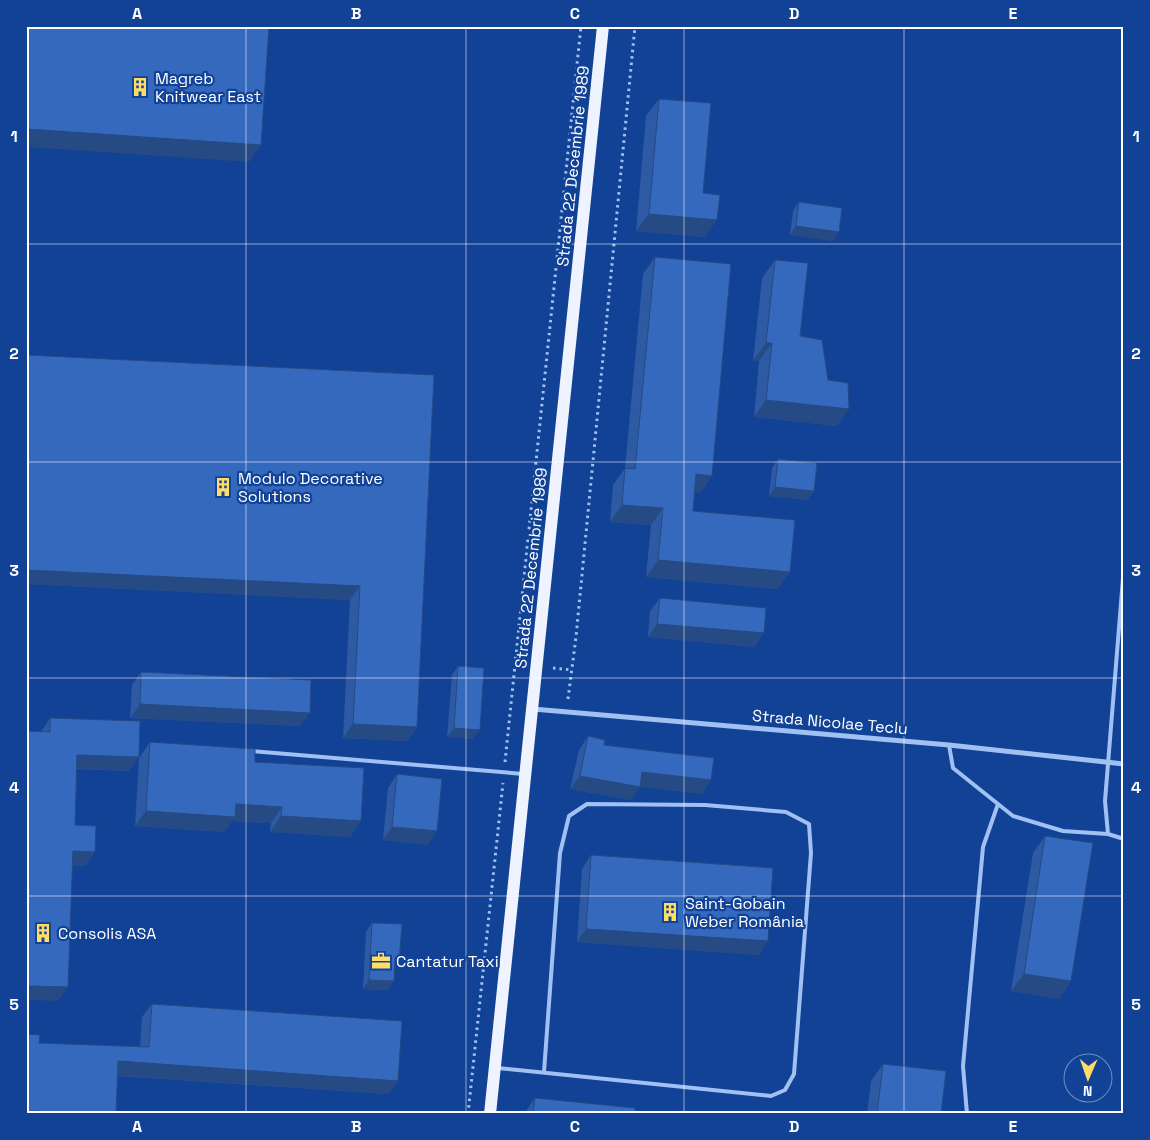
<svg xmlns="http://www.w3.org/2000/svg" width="1150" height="1140" font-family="'Space Grotesk',sans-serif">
	<rect width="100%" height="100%" fill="#114296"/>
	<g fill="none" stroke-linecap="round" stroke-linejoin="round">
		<!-- path -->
		<path stroke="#a1c1f3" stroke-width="3" stroke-dasharray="2.5 4" stroke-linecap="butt" d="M553,668L572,670
			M568,699L576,637L635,26
			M505,762L581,26
			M468,1114L503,783"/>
		<!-- service -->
		<path stroke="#a1c1f3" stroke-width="4" d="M1124,566L1105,801L1108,834L1124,839
			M949,745L953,768L1013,816L1063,831L1108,834
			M252,751L524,774
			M498,1068L771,1096L785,1090L794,1074L811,853L809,824L786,812L705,805L587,804L569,816L560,853L544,1072
			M967,1114L963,1066L983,847L998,804"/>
		<!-- minor -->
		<path stroke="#a1c1f3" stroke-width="5" d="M533,709L949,745L1124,764"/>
		<!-- primary -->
		<path stroke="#eef3ff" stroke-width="12" d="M490,1114L603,26"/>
	</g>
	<!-- wall -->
	<path fill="#2e5aa3" d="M659,99L703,193L705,237L636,231L646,116Z
		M799,202L833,241L790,235L793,211Z
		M655,257L712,476L700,493L695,492L693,511L778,589L646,577L651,525L610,522L613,485L625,468L643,274Z
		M775,260L800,336L828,380L837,426L754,417L759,361H753L762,278Z
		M26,355L434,375L417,727L407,741L343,738L350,600L26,584Z
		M778,459L814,491L807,500L769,496L772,468Z
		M660,598L764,633L754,647L648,637L650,611Z
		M458,666L473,739L447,737L452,675Z
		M141,672L300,726L130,718L132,685Z
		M50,718L139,757L129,771L77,769L75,825L95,852L85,866L72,865L58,1001L41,732Z
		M588,736L604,745L711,780L702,794L640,786L631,800L570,789L579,750Z
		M150,742L255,762L361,821L350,837L270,832L271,823L232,821L224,832L135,826L139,758Z
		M397,774L428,845L383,840L388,788Z
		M1045,836L1071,981L1059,999L1011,991L1033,853Z
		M591,855L759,955L577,942L582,869Z
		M372,923L399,963L395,969L388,990L363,989L366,932Z
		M152,1004L389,1094L118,1076L39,1043L140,1047L142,1017Z
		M883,1064L941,1114H867L871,1081Z
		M535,1098L635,1114H524Z"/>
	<!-- shaded-wall -->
	<path fill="#254a84" d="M26,129L261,145L249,162L26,147Z
		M649,214L717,220L705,237L636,231Z
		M796,226L839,232L833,241L790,235Z
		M766,343H772L759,361H753Z
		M766,400L849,409L837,426L754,417Z
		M696,474L712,476L700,493L685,491Z
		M775,487L814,491L807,500L769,496Z
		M622,505L663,508L651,525L610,522Z
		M658,560L790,572L778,589L646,577Z
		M26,570L360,586L350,600L26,584Z
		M657,624L764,633L754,647L648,637Z
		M140,704L310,713L300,726L130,718Z
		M353,724L417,727L407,741L343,738Z
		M454,728L480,730L473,739L447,737Z
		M77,755L139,757L129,771L68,768Z
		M642,772L711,780L702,794L633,786Z
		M580,776L640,787L631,800L570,789Z
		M236,804L282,807L271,823L232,821L224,832L135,826L146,811Z
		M281,816L361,821L350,837L270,832Z
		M392,827L437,831L428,845L383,840Z
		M73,851L95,852L85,866L63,865Z
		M586,929L768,941L759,955L577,942Z
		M395,962L399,963L393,972Z
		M1024,974L1071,981L1059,999L1011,991Z
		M369,980L394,981L388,990L363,989Z
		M26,986L68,987L58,1001L26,1000Z
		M118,1061L398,1081L389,1094L109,1075Z
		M26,1111L116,1114H26Z"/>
	<!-- building -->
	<path fill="#3569bd" stroke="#254a84" d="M26,26H269L261,145L26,129Z
		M659,99L711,103L703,193L720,195L717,220L649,214Z
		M799,202L842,208L839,232L796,226Z
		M655,257L731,264L712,476L696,474L693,511L795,520L790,572L658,560L663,508L622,505L625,468L635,469Z
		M775,260L808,263L800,336L822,340L828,380L848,383L849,409L766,400L772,343H766Z
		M26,355L434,375L417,727L353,724L360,586L26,570Z
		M778,459L817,463L814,491L775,487Z
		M660,598L766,608L764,633L657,624Z
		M458,666L484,668L480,730L454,728Z
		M141,672L311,680L310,713L140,704Z
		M50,718L140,721L139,757L77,755L75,825L96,826L95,852L73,851L68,987L26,986V731L50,732Z
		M588,736L605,740L604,745L714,758L711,780L642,772L640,787L580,776Z
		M150,742L255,749V762L364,768L361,821L281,816L282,807L236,804L235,817L146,811Z
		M397,774L442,779L437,831L392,827Z
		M1045,836L1093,843L1071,981L1024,974Z
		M591,855L773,868L768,941L586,929Z
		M372,923L402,924L399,963L395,962L394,981L369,980Z
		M152,1004L402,1021L398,1081L118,1061L116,1114L26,1111V1034L40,1035L39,1043L149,1047Z
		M883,1064L946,1071L941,1114H877Z
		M535,1098L635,1108V1114H533Z"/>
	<!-- grid -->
	<path fill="none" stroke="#fff" stroke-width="1" stroke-opacity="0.55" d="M246,26V1114M466,26V1114M684,26V1114M904,26V1114M26,244H1124M26,462H1124M26,678H1124M26,896H1124"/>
	<!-- icons -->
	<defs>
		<g id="building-bare" transform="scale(1.5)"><path d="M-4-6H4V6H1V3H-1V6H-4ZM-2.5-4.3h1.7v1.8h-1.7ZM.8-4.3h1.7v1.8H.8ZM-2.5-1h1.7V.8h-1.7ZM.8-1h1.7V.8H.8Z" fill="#ffdc64" stroke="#114296" stroke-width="2.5" paint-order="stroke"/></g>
		<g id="office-bare" transform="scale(1.5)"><path d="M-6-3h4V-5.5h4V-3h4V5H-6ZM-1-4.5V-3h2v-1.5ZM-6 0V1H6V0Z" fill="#ffdc64" stroke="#114296" stroke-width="2.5" paint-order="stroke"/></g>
	</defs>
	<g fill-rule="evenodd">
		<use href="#building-bare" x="140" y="87"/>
		<use href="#building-bare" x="223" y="487"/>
		<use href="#building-bare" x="670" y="912"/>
		<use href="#building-bare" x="43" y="933"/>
		<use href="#office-bare" x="381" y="961"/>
	</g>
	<g text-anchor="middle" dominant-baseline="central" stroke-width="4.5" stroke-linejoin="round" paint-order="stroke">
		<!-- poi labels -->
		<g font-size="16" fill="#fff" stroke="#114296" text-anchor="start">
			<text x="155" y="78">Magreb<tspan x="155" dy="18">Knitwear East</tspan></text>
			<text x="238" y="478">Modulo Decorative<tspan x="238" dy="18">Solutions</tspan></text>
			<text x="685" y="903">Saint-Gobain<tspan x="685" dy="18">Weber România</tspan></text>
			<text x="58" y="933">Consolis ASA</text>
			<text x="396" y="961">Cantatur Taxi</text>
		</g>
		<!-- street labels -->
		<g font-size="16" fill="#fff" stroke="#114296">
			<text transform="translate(573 166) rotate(-84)">Strada 22 Decembrie 1989</text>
			<text transform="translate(531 568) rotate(-84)">Strada 22 Decembrie 1989</text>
			<text transform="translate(830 722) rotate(5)">Strada Nicolae Teclu</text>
		</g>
	</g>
	<!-- border -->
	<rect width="1150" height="1140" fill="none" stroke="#114296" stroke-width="55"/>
	<!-- north arrow -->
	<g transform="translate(1088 1078) rotate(182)"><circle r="24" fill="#114296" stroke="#708ec0"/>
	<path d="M0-4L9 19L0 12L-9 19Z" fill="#ffdc64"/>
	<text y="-8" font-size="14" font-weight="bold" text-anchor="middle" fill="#ffffff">N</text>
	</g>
	<rect x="28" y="28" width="1094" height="1084" fill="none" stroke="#fff" stroke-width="2"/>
	<g font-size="16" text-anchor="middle" font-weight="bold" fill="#fff">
		<text x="137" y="19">A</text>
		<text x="356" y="19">B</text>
		<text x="575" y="19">C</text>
		<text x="794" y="19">D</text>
		<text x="1013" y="19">E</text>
		<text x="14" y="142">1</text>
		<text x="1136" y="142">1</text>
		<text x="14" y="359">2</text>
		<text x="1136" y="359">2</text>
		<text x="14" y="576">3</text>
		<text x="1136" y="576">3</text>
		<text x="14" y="793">4</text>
		<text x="1136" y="793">4</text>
		<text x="14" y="1010">5</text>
		<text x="1136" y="1010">5</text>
		<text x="137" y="1132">A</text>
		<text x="356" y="1132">B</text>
		<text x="575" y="1132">C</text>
		<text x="794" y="1132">D</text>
		<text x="1013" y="1132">E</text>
	</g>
</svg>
